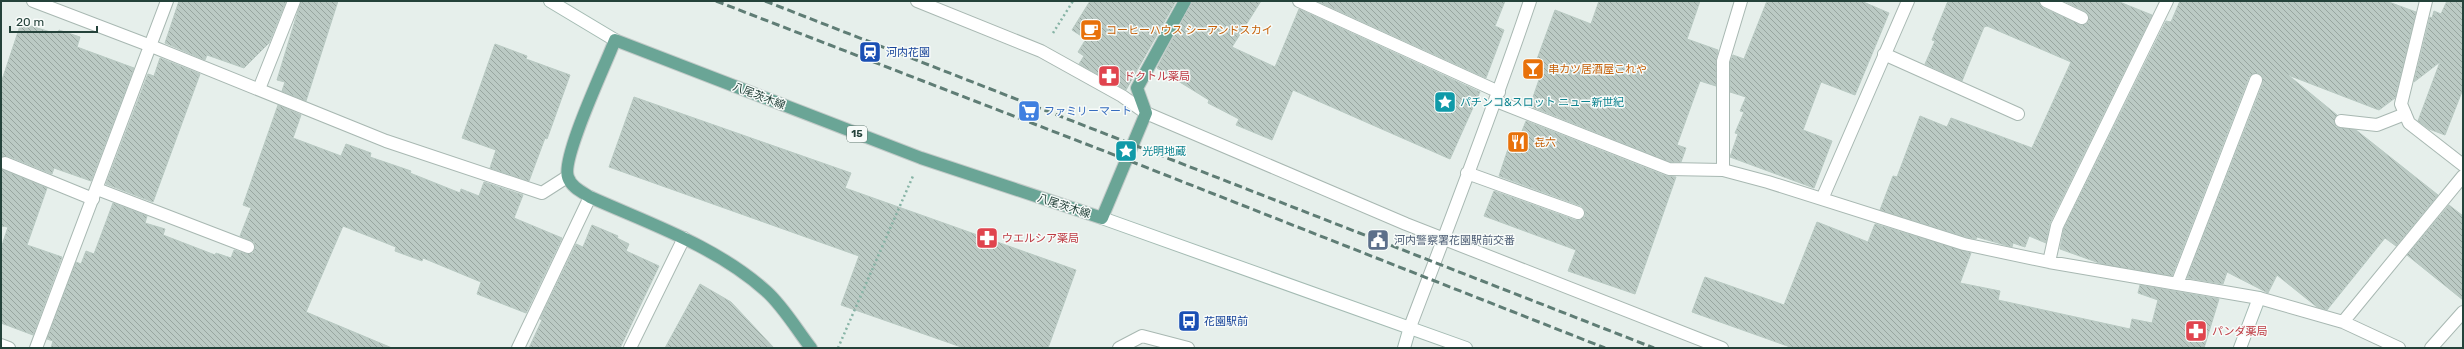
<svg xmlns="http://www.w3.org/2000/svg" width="2464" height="349" font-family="Rubik,'Noto Sans JP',sans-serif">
	<defs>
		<pattern id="building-back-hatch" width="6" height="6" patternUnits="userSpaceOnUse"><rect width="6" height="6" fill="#bbcac4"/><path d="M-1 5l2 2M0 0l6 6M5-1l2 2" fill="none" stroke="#98a6a0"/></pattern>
	</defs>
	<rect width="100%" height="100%" fill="#e6efeb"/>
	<!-- building -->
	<path fill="url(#building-back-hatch)" stroke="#b8c9c2" d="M179,1H286L269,43L244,68L207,55L205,60L165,43Z
		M301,1H338L306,101L282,91L285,82L277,80Z
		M1090,1H1176L1126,90L1079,64L1084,56L1078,52L1086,39L1072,30Z
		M1192,1H1261L1232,47L1275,67L1299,9L1480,92L1450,159L1293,90L1272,140L1236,125L1239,119L1208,103L1209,100L1157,68Z
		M1317,1H1505L1495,26L1504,30L1486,78Z
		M1599,1H1700L1687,39L1718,50L1716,61V86L1700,81L1677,145L1686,148L1681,162H1670L1530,106L1544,65L1536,62L1555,10L1591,24Z
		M1767,1H1861L1889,13L1855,95L1821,82L1803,130L1832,141L1814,188L1730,157L1738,134L1735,133L1744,112L1740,111L1746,97L1730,92V62L1733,55L1744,59Z
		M1948,1H2039L2043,8L2082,25L2089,22L2088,13L2064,1H2117L2152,15L2050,223L2046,243L2029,236L2025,247L2013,243L2012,247L1977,237L1976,239L1966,237L1880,210L1893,176L1897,177L1920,116L1947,127L1951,118L2032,148L2071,62L1987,26L1984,27L1962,81L1925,64L1935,41L1932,40Z
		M2180,1H2386L2416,12L2395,98L2379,110L2288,75L2337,115L2334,121L2336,127L2356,130L2438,195L2396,246L2385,238L2327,310L2317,307L2277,275L2268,293L2227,272L2223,284L2187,278L2263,83L2262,76L2258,73L2252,74L2249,77L2172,276L2102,264L2060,249L2064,228L2166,21L2171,22Z
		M2447,1H2463V89L2445,135L2429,129L2418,121L2440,62L2414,82L2430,17L2432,18L2434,11L2441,14Z
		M21,23L57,34L59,30L80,37L77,47L134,68L91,181L54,168L52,174L8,156L1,157V83Z
		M495,44L527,56L526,59L570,75L547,139L545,138L529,181L490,168L496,150L462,138Z
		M160,58L200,74L153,202L106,184L148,74L154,76Z
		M634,97L851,173L845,188L1076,270L1048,348H964L841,305L859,256L609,167Z
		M278,105L301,115L293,138L341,156L346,144L371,153L370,157L411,171L410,173L460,193L461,189L479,196L484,182L523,195L514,218L562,238L526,313L477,294L481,282L423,258L422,261L395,251L396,247L343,226L306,312L392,348H51L53,341L47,339L76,262L81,264L86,251L94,254L113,203L147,216L145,223L165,229L163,235L215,255L216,253L231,258L234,250L246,254L253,253L255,246L254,242L240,236L251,208L243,205Z
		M1526,121L1666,176L1676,177L1635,294L1568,271L1576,250L1484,216L1494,191L1575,220H1580L1585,216V211L1581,206L1499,176L1513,134L1520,136Z
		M1,169L47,188L27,245L62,257L33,335L1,323V248L8,227L1,226Z
		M2449,205L2463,216V300L2407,255Z
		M1817,222L1868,242L1875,224L1971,253L1960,283L2000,291L1998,300L2130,329L2132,319L2152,323L2158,300L2138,293L2140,285L2219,299L2204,348H1793L1692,312L1705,277L1784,305Z
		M592,225L618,236L617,238L629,244L626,251L659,266L620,348H529L542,320L540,319L576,244L583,247Z
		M700,284L731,302L774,348H665Z"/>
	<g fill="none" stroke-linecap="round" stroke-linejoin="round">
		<!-- lane casing -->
		<g stroke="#a8b8b2" stroke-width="14">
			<path id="lane" d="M2046,1L2082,18
				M259,89L294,1
				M2341,121L2377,125L2405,114
				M5,163L93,199
				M97,189L248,247
				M518,348L590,197"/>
		</g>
		<!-- street casing -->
		<g stroke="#a8b8b2" stroke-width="14">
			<path id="street" d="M33,1L151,46L386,141L542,193L567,177
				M917,1L1041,51L1122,96L1146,113L1406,224L1722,348
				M1299,1L1499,92
				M2426,1L2401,104L2409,123L2463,165
				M1884,54L2018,114
				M1496,101L1669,169L1723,170L1768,182L1964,244L2049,262L2259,298L2343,322L2399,348
				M1723,170V61L1741,1
				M1467,173L1578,213
				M1822,199L1908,1
				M2049,262L2057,226L2167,1
				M2177,284L2256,80
				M2343,322L2463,176
				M1410,327C1451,219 1493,111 1530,1
				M1,345L9,348
				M36,348L167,1
				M630,348L684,238
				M1119,348L1142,336L1188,348
				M2431,348L2463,312"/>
		</g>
		<!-- secondary casing -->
		<g stroke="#a4bbb3" stroke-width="14">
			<path id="secondary" d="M550,1L615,40
				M1102,218L1466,348
				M1404,348L1410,327
				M2240,348L2259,298"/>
		</g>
		<!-- primary casing -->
		<g stroke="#c2cac8" stroke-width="14">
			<path id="primary" d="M811,348C797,330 783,306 766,291C716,246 650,224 590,197C582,192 571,187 568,177C561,158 606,64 615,40L921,158L1102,218L1146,113L1137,88L1185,1"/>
		</g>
		<!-- path -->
		<path stroke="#86b3a5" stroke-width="2.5" stroke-dasharray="2 3" stroke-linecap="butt" d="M1053,33L1073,1
			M838,348L913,176"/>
		<!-- lane -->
		<use href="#lane" stroke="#fff" stroke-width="12"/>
		<!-- street -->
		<use href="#street" stroke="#fff" stroke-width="12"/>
		<!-- secondary -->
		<use href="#secondary" stroke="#fff" stroke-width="12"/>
		<!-- primary -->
		<use href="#primary" stroke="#6aa596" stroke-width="12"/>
		<!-- rail -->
		<path stroke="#5f7d75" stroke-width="3" stroke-dasharray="8 4" stroke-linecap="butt" d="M716,1L1130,161L1605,348
			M765,1L1654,348"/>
	</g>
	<!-- icons -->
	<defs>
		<g id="cafe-square" transform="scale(1.15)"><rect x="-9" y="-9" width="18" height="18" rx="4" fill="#e8710a" stroke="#f7fbf9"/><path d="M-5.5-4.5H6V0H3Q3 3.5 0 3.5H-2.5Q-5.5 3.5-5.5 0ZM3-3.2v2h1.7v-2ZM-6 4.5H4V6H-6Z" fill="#fff"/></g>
		<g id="station-square" transform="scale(1.15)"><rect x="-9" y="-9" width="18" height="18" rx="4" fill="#1a4fb4" stroke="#f7fbf9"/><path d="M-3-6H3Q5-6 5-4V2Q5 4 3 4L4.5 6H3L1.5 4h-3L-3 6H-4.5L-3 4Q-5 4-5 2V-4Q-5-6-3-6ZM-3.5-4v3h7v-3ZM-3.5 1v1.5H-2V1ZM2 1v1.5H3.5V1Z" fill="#fff"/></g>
		<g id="bar-square" transform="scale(1.15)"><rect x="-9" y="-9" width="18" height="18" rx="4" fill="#e8710a" stroke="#f7fbf9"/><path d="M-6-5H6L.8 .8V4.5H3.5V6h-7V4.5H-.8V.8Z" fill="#fff"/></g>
		<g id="pharmacy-square" transform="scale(1.15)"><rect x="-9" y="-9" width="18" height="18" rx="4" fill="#e0444e" stroke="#f7fbf9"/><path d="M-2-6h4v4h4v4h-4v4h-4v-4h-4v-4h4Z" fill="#fff"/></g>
		<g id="sight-square" transform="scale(1.15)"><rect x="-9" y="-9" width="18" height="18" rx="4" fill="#0f9aa8" stroke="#f7fbf9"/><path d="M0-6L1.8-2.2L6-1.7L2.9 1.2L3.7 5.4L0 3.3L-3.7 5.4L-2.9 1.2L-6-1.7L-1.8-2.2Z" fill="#fff"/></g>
		<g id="supermarket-square" transform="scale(1.15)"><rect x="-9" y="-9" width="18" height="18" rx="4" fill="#3f7fe0" stroke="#f7fbf9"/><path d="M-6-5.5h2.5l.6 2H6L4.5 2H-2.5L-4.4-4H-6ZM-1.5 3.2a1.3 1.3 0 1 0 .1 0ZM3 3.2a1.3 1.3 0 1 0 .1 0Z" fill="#fff"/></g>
		<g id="restaurant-square" transform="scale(1.15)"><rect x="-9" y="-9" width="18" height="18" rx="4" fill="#e8710a" stroke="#f7fbf9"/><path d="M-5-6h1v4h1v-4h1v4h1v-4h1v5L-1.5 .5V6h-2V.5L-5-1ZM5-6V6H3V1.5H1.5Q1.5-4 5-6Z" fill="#fff"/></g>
		<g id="civic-square" transform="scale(1.15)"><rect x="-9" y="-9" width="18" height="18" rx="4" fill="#5c6f8a" stroke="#f7fbf9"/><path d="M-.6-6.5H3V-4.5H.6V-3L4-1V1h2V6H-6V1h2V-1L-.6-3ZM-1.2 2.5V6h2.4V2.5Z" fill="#fff"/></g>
		<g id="bus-square" transform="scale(1.15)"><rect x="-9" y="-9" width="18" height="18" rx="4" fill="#1a4fb4" stroke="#f7fbf9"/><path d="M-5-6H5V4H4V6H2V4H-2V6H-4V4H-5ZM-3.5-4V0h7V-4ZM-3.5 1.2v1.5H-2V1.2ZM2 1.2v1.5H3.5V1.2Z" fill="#fff"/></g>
	</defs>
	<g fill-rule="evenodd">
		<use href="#cafe-square" x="1091" y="30"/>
		<use href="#station-square" x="870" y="52"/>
		<use href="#bar-square" x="1533" y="69"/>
		<use href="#pharmacy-square" x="1109" y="76"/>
		<use href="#sight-square" x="1445" y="102"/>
		<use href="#supermarket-square" x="1029" y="111"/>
		<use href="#restaurant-square" x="1518" y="142"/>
		<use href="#sight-square" x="1126" y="151"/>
		<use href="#pharmacy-square" x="987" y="238"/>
		<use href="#civic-square" x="1378" y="240"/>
		<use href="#bus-square" x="1189" y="321"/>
		<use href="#pharmacy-square" x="2196" y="331"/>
	</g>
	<g text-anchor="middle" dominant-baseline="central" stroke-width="3" stroke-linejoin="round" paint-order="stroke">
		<!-- shield labels -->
		<rect fill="#f7fbf9" stroke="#637a73" stroke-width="1" x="847" y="126" width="20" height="16" rx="3"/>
		<g font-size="10" font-weight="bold" fill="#24423a">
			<text x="857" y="134">15</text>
		</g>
		<!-- food labels -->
		<g font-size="11" fill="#c56008" stroke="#f7fbf9" text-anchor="start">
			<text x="1106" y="30">コーヒーハウス シーアンドスカイ</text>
			<text x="1548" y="69">串カツ居酒屋これや</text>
			<text x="1534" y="142">㐂六</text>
		</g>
		<!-- transit labels -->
		<g font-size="11" fill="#164399" stroke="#f7fbf9" text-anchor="start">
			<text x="886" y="52">河内花園</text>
			<text x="1204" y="321">花園駅前</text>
		</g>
		<!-- health labels -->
		<g font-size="11" fill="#be3a42" stroke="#f7fbf9" text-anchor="start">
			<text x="1124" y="76">ドクトル薬局</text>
			<text x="1002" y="238">ウエルシア薬局</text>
			<text x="2212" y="331">パンダ薬局</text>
		</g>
		<!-- street labels -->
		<g font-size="11" fill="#24423a" stroke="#f7fbf9">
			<text transform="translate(759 96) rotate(21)">八尾茨木線</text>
			<text transform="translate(1064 206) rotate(18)">八尾茨木線</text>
		</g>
		<!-- culture labels -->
		<g font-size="11" fill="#0d838f" stroke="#f7fbf9" text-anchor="start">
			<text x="1460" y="102">パチンコ&amp;スロット ニュー新世紀</text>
			<text x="1142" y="151">光明地蔵</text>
		</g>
		<!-- shop labels -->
		<g font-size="11" fill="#366cbe" stroke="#f7fbf9" text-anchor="start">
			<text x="1044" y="111">ファミリーマート</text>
		</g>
		<!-- service labels -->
		<g font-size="11" fill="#4e5e75" stroke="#f7fbf9" text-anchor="start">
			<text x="1394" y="240">河内警察署花園駅前交番</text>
		</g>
	</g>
	<!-- border -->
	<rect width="2464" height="349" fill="none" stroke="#24423a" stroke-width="4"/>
	<!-- scale -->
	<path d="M10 26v6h87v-6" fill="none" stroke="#24423a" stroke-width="2"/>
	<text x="16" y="26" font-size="12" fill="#24423a" stroke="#f7fbf9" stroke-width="3" paint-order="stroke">20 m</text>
</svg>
